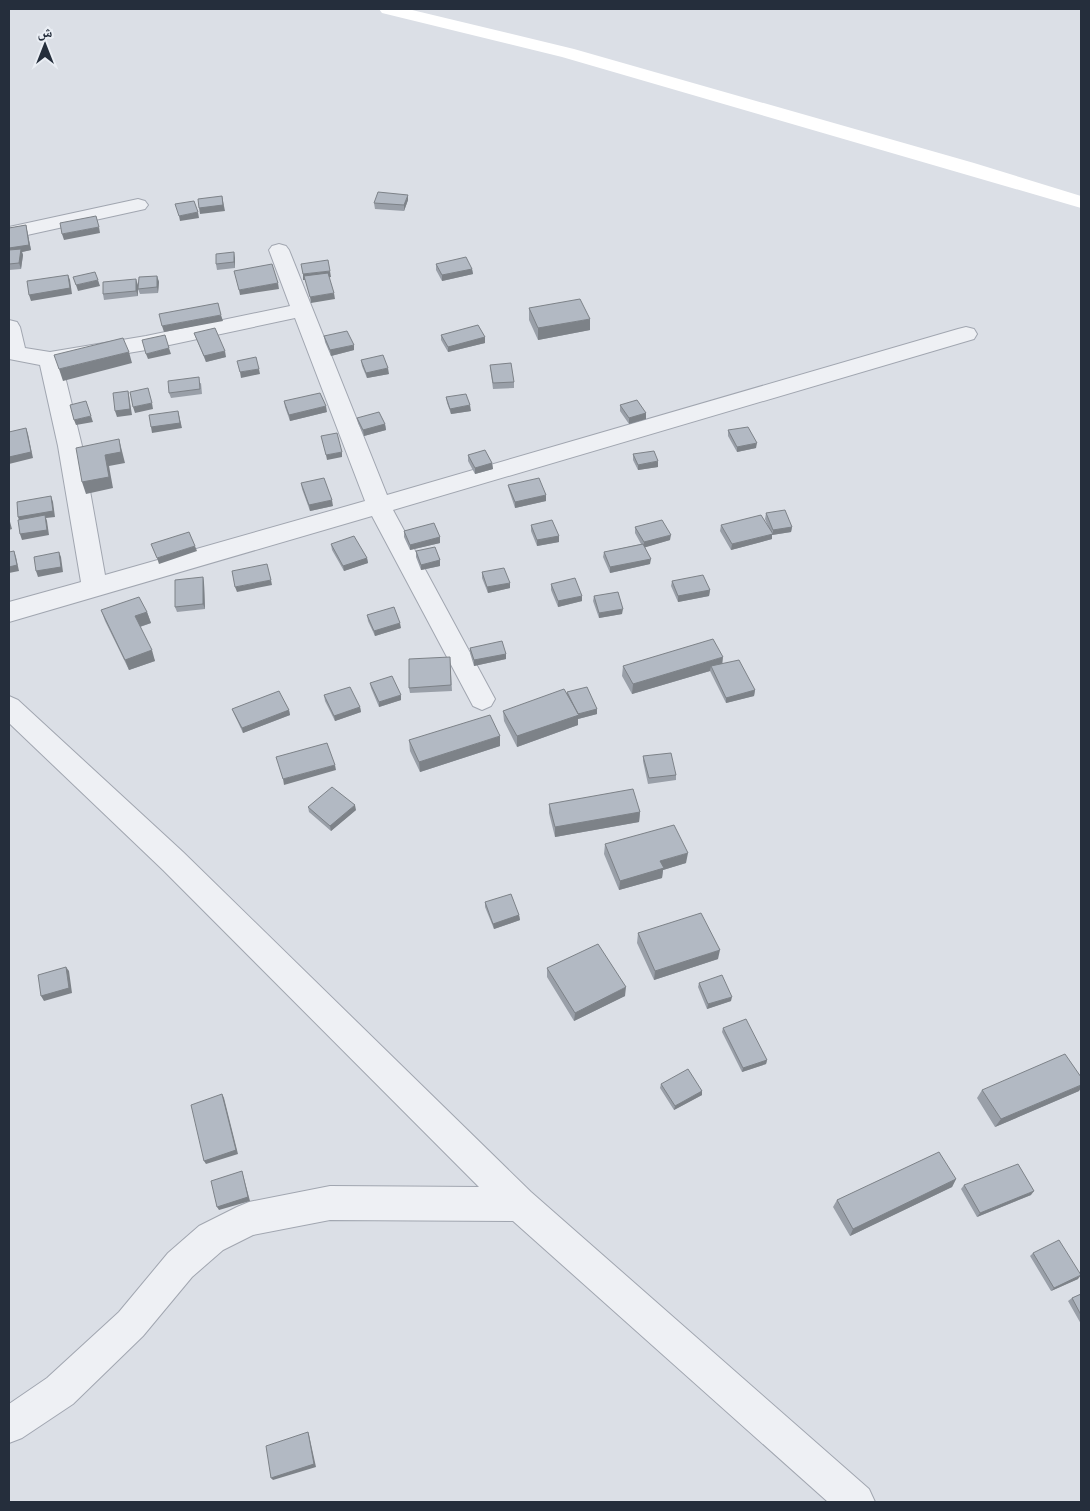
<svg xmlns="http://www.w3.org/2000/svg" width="1090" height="1511" font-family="'Nunito Sans','Noto Naskh Arabic',sans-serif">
	<rect width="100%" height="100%" fill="#dbdfe6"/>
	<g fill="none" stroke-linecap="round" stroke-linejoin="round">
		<!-- street casing -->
		<g stroke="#a1a6b0" stroke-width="2">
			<path id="street" d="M138,199L145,201L148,205L145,209L9,239V227Z
				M279,244L286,246L289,250L387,495L958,329L966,327L974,329L977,334L974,339L393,510L495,699L491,706L482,710L473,706L372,516L9,622V602L81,582L58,446L40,365L9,359V320L17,322L20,327L25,348L50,352L146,336L290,306L269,250L272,246ZM295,318L365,501L105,575L82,446L62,364L146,350Z
				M9,696L18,700L183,852L531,1192L869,1489L875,1502H828L513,1221L330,1220L253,1235L223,1250L192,1277L143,1336L73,1404L22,1438L9,1443V1404L47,1378L119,1312L168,1253L199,1226L237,1207L249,1202L330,1186L479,1187L163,870L9,723Z"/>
		</g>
		<!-- street -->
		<use href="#street" fill="#eef0f4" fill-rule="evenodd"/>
		<!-- secondary -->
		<path fill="#fff" fill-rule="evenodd" d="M379,9H408L574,49L974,163L1081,196V208L562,57L382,13Z"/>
	</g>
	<!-- wall -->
	<path fill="#999fa8" d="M408,200L404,211L375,209L374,203Z
		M26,225L31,250L22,252L23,255L21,269L9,270V228Z
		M235,258V268L217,270L216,264Z
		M436,264L472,269L473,274L442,281L436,270Z
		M157,276L159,282L158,293L140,294L138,289Z
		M138,285V296L104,300L103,294Z
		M529,308L590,330L538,340L529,320Z
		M194,333L226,357L206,362L196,338Z
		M441,335L485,337V343L448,352L441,340Z
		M324,336L354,350L331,356L325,342Z
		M361,360L389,374L367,378L362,366Z
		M490,365L514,382V388L493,389Z
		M201,383L202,394L171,398L169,393Z
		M446,397L471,411L451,414L447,403Z
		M284,401L327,412L290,421L285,407Z
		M620,405L646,413V419L629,424L620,411Z
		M357,418L385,424L386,430L364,436L358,423Z
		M728,430L756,448L737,452L728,436Z
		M633,454L658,467L638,470L633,460Z
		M468,455L492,463L493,469L475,474L468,461Z
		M301,483L333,506L310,511L302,489Z
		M508,485L546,501L515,508L509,490Z
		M766,513L792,527L791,532L772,535V539L731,550L720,531L721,525L768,526L765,519Z
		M531,525L559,536V542L537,546L531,531Z
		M635,527L670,540L645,547L650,564L610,573L603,557L604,552L641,544L635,533Z
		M404,531L440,537V543L410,550L404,537Z
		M331,544L367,558L368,563L344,571L332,550Z
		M416,551L440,560V566L421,570L416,557Z
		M482,572L510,588L488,593L482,578Z
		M203,577L204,583L205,609L177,612L175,607Z
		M672,581L710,590L709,596L678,602L671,586Z
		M551,584L582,601L558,607L551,590Z
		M594,596L622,614L599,618L593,601Z
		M101,610L147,612L151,623L140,627L155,661L129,670L105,621Z
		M367,615L401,628L375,636L368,621Z
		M470,648L506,654V659L474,666L470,653Z
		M450,657L452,691L410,693L409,688Z
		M722,664L755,690L754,696L726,703L710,671L632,694L622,676L623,666Z
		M370,683L401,700L379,707L371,688Z
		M567,692L597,709V714L578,719V725L517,747L504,721L503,711L567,695Z
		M324,695L360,707L361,712L335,721L325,701Z
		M232,709L289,710L290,715L243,733L234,714Z
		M409,740L500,746L420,772L410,751Z
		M643,756L676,775V780L648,784L643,761Z
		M549,804L640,812L639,822L555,837L549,813Z
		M308,807L356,810L331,831L309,812Z
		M605,844L686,863L663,870L662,878L619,890L604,854Z
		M485,902L519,915L520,920L494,929L485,907Z
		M638,933L718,959L654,980L637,943Z
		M547,968L625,996L574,1021L547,977Z
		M699,983L731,1001L707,1009L698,987Z
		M723,1028L767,1060L766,1064L742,1072L722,1032Z
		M661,1084L702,1091V1095L674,1110L660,1088Z
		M982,1090L1079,1091L995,1127L977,1098Z
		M956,1179L952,1187L850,1236L833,1207L837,1200Z
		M964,1185L1031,1195L977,1217L961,1189Z
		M1033,1253L1078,1279L1051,1291L1030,1256Z
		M1081,1294V1324L1068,1301L1072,1298Z"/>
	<!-- shaded-wall -->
	<path fill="#7d8288" d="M408,195V200L404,211V205Z
		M222,196L225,211L200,214L199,208Z
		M198,212L199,218L180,221L179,216Z
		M26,225L31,250L22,252L23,255L21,269L19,263L9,254V248Z
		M99,227L100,233L64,240L62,234Z
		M234,252L235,258V268L234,262Z
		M472,269L473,274L442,281V275Z
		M330,271L331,277L305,280L304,276L305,280H303V274Z
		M68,275L70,280L72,294L31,301L29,295Z
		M157,276L159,282L158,293L157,287Z
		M136,279L138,285V296L136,291Z
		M98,280L100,286L78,291L76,285Z
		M278,283L279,289L240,295L239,290Z
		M334,293L335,299L311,303L310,297Z
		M221,315L223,321L164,332L162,326Z
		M590,319V330L538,340V328Z
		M485,337V343L448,352V347Z
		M354,345V350L331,356L330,350Z
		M169,348L171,354L148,359L146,354Z
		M225,351L226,357L206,362L204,356Z
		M129,352L132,363L63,381L59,369Z
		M388,368L389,374L367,378L366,373Z
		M259,369L260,374L241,378L240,372Z
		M128,391L129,396L132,415L117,417L115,411Z
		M152,403L153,409L135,413L133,407Z
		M470,405L471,411L451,414L450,409Z
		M326,406L327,412L290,421L289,415Z
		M178,411L182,428L152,433L151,427Z
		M646,413V419L629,424V418Z
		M91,416L93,422L76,425L74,420Z
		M385,424L386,430L364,436L363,430Z
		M26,428L28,434L33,458L9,464V457Z
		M119,439L125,463L109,466L113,488L86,494L82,482Z
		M757,443L756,448L737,452V447Z
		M342,452V457L327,460L326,455Z
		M658,461V467L638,470V465Z
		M492,463L493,469L475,474V468Z
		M546,495V501L515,508V502Z
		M51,496L53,502L55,517L46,518L47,521L49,535L22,540L20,534V523L18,517Z
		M332,500L333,506L310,511L309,505Z
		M9,518L12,529L9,530Z
		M792,527L791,532L772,535V539L731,550L732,544L773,534V530Z
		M671,535L670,540L643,548L644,542Z
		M559,536V542L537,546V540Z
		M440,537V543L410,550V545Z
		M195,546L197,551L159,564L157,558Z
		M14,551L16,557L19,571L9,573V567Z
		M59,552L61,557L63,572L38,577L36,571Z
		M367,558L368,563L344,571L343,566Z
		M651,559L650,564L610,573V567Z
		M440,560V566L421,570V565Z
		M203,577L204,583L205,609L203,604Z
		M271,580L272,585L237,592L235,587Z
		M510,583V588L488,593L487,587Z
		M710,590L709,596L678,602V596Z
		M582,596V601L558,607V601Z
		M623,609L622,614L599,618V613Z
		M147,612L151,623L139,627L135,616Z
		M400,623L401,628L375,636L374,631Z
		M152,650L155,661L129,670L125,660Z
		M506,654V659L474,666V660Z
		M723,657L722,667L711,666L710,671L632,694L633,684Z
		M755,690L754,696L726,703V698Z
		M401,695V700L379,707V702Z
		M360,707L361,712L335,721L334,716Z
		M597,709V714L578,719V725L517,747V736L578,714Z
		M289,710L290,715L243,733L242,728Z
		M500,736V746L420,772L419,762Z
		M335,765L336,770L284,785L283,779Z
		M355,805L356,810L331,831L330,826Z
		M640,812L639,822L555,837V827Z
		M688,853L686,863L663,870L662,878L619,890L620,881L660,861Z
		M519,915L520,920L494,929L493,924Z
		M720,950L718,959L654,980L655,971Z
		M66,967L69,971L72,993L44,1001L41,996Z
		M626,987L625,996L574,1021L575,1013Z
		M732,997L731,1001L707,1009L708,1004Z
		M767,1060L766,1064L742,1072L743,1068Z
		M1081,1085V1088L1079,1091L995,1127L1001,1119Z
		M702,1091V1095L674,1110L675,1106Z
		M222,1094L224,1098L238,1154L206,1164L204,1161Z
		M242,1171L243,1175L250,1201L219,1210L217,1207Z
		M956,1179L952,1187L850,1236L853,1229Z
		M1034,1191L1031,1195L977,1217L980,1213Z
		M1081,1275L1078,1279L1051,1291L1054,1288Z
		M308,1432L309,1435L316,1467L273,1480L271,1478Z"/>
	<!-- building -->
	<path fill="#b2b9c3" stroke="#7d8288" d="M378,192L408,195L404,205L374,203Z
		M222,196L223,205L199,208L198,199Z
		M194,201L198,212L179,216L175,204Z
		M96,216L99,227L62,234L60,223Z
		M26,225L29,245L9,248V228Z
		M21,249L19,263L9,264V250Z
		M234,252V262L216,264V254Z
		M466,257L472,269L442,275L436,264Z
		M328,260L330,271L303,274L301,264Z
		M272,264L278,283L239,290L234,271Z
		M95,272L98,280L76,285L73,277Z
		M328,273L334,293L310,297L304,276Z
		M68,275L70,288L29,295L27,281Z
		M157,276V287L138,289L139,277Z
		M136,279V291L103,294V282Z
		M580,299L590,319L538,328L529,308Z
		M218,303L221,315L162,326L159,314Z
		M478,325L485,337L448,347L441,335Z
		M215,328L225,351L204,356L194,333Z
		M347,331L354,345L330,350L324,336Z
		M165,335L169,348L146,354L142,340Z
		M123,338L129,352L59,369L54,355Z
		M383,355L388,368L366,373L361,360Z
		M256,357L259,369L240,372L237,361Z
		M511,363L514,382L493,383L490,365Z
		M199,377L200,389L169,393L168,381Z
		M148,388L152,403L133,407L130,392Z
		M128,391L130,409L115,411L113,393Z
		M320,393L326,406L289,415L284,401Z
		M466,394L470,405L450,409L446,397Z
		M637,400L646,413L629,418L620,405Z
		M86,401L91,416L74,420L70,405Z
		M178,411L180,423L151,427L149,415Z
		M379,412L385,424L363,430L357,418Z
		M748,427L757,443L737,447L728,430Z
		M26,428L31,452L9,457V432Z
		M337,433L342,452L326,455L321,436Z
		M119,439L121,452L105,455L109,477L82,482L76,448Z
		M485,450L492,463L475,468L468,455Z
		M654,451L658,461L638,465L633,454Z
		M324,478L332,500L309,505L301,483Z
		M539,478L546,495L515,502L508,485Z
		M51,496L53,511L18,517L17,502Z
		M785,510L792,527L773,530L766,513Z
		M45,515L47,530L20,534L18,520Z
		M761,515L773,534L732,544L721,525Z
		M552,520L559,536L537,540L531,525Z
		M662,520L671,535L644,542L635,527Z
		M434,523L440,537L410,545L404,531Z
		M189,532L195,546L157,558L151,544Z
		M354,536L367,558L343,566L331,544Z
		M643,544L651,559L610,567L604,552Z
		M435,547L440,560L421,565L416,551Z
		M14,551L17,565L9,567V552Z
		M59,552L61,567L36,571L34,557Z
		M267,564L271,580L235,587L232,571Z
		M504,568L510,583L487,587L482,572Z
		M703,575L710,590L678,596L672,581Z
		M203,577V604L175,607V580Z
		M575,578L582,596L558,601L551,584Z
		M618,592L623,609L599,613L594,596Z
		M139,597L147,612L135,616L152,650L125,660L101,610Z
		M394,607L400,623L374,631L367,615Z
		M713,639L723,657L633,684L623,666Z
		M502,641L506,654L474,660L470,648Z
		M450,657L451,685L409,688V659Z
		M739,660L755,690L726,698L711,666Z
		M392,676L401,695L379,702L370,683Z
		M350,687L360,707L334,716L324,695Z
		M587,687L597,709L578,714L567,692Z
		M564,689L579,715L517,736L503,711Z
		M279,691L289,710L242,728L232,709Z
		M490,715L500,736L419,762L409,740Z
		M327,743L335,765L283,779L276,757Z
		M671,753L676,775L649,778L643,756Z
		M332,787L355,805L330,826L308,807Z
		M633,789L640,812L555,827L549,804Z
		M674,825L688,853L660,861L664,868L620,881L605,844Z
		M511,894L519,915L493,924L485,902Z
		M701,913L720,950L655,971L638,933Z
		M598,944L626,987L575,1013L547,968Z
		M66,967L69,988L41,996L38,975Z
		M722,975L732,997L708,1004L699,983Z
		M746,1019L767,1060L743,1068L723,1028Z
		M1065,1054L1081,1077V1085L1001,1119L982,1090Z
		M688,1069L702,1091L675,1106L661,1084Z
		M222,1094L236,1150L204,1161L191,1105Z
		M939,1152L956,1179L853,1229L837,1200Z
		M1018,1164L1034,1191L980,1213L964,1185Z
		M242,1171L248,1197L217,1207L211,1181Z
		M1059,1240L1081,1275L1054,1288L1033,1253Z
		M1081,1294V1315L1072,1298Z
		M308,1432L314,1464L271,1478L266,1446Z"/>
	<!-- border -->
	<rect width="1090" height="1511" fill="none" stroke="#252e3c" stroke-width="20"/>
	<!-- north arrow -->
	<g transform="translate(45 45)" stroke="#eaeef4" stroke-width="4" paint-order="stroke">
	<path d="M0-4L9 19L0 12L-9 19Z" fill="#252e3c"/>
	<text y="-8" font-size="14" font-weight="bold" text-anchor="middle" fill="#252e3c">ش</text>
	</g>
</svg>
